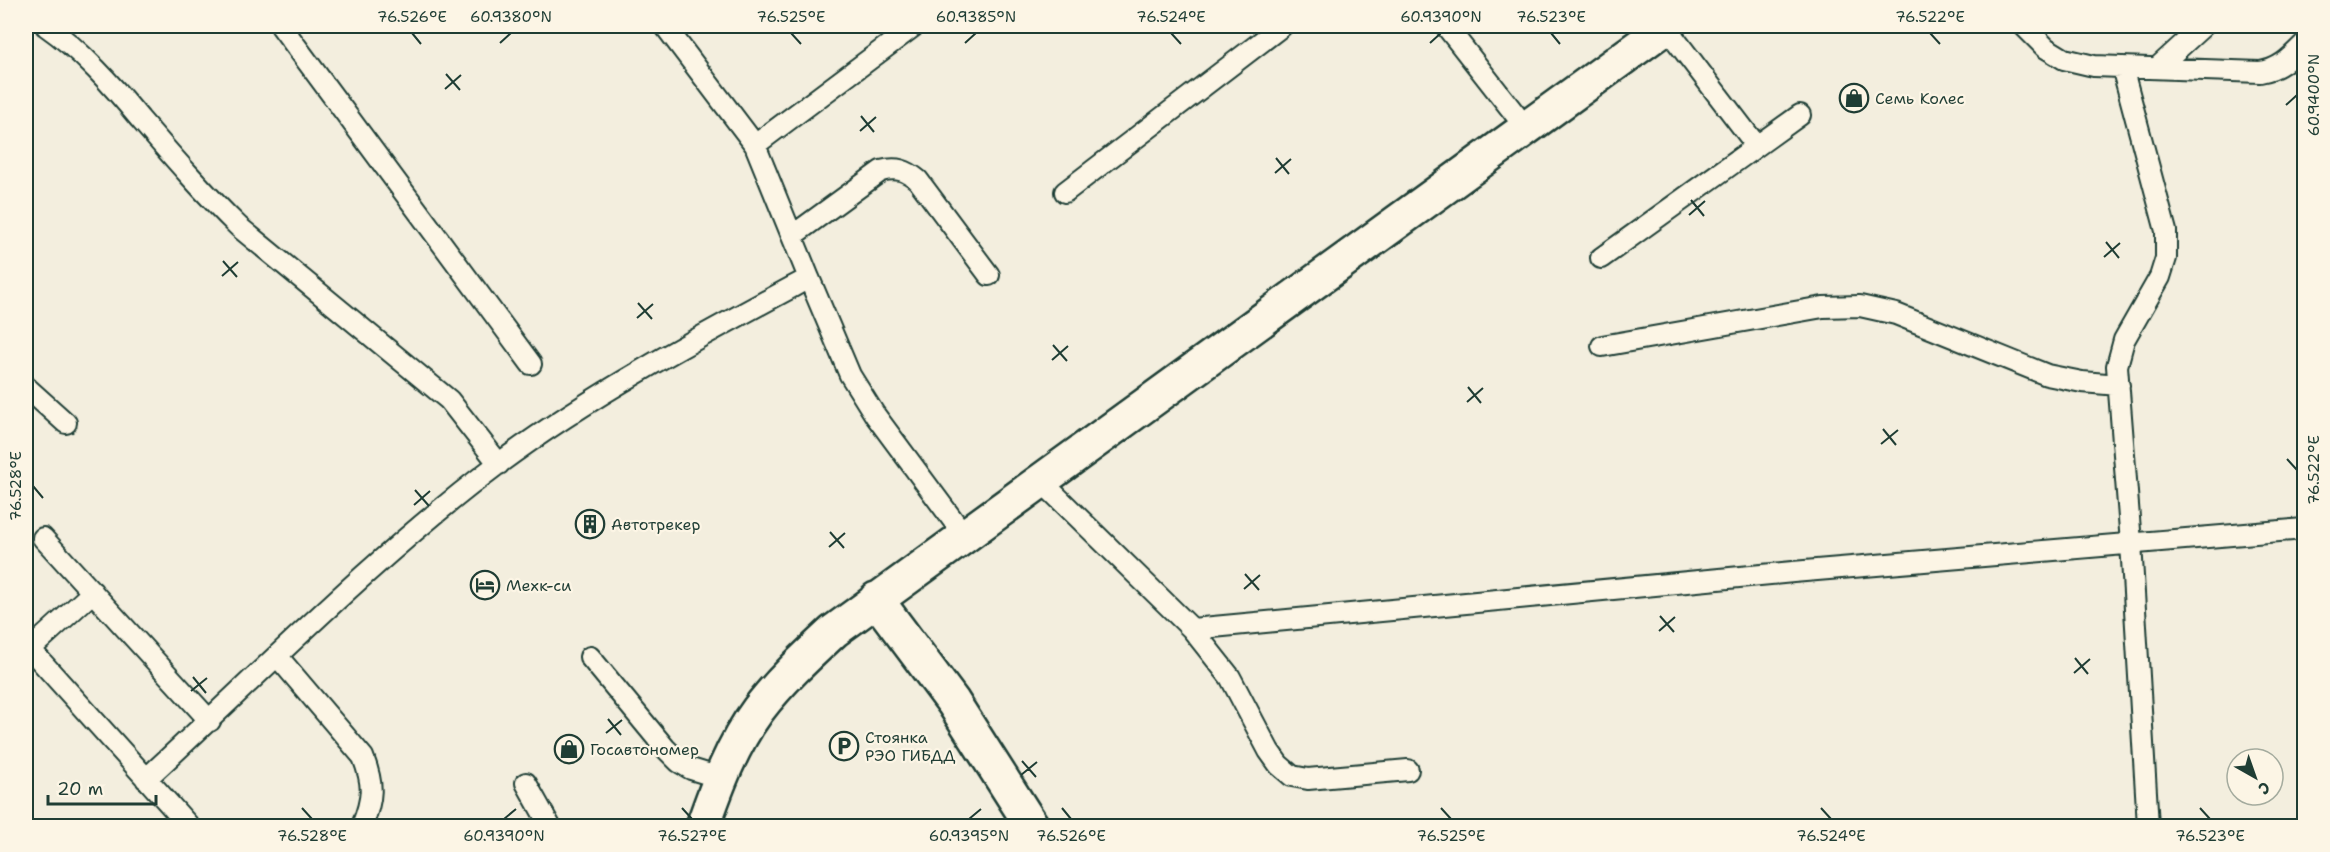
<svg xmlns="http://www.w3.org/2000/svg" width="2330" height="852" font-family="'Shantell Sans',sans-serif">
	<rect width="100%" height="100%" fill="#f3eede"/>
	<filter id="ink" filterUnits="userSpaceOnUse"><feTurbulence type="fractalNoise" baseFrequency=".0167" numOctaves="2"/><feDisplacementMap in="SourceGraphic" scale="12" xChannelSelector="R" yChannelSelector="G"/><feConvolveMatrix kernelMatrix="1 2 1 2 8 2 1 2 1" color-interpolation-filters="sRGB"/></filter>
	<g filter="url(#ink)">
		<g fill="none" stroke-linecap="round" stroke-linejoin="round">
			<!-- lane casing -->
			<g stroke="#1f3d34" stroke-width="24">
				<path id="lane" d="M46,26C82,51 112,85 140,119C172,156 204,193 239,227L449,400L499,464
					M281,26L531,364
					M665,26L755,145
					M1446,26L1526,128
					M1665,26L1756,145
					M2024,26L2046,48L2064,59L2094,66L2260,72C2280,69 2290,58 2304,44
					M2122,67L2166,231V258L2160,277L2124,340L2117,366L2131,543L2148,826
					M2157,68L2203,26
					M1065,192L1282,26
					M792,236L881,171C897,167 906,170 918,180L989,275
					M1601,258L1800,115
					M809,278L755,145L914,26
					M1602,346L1823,307L1860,306L1896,314L2047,375L2082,382L2119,385
					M26,387L66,423
					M1040,480L1192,629L1793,572L2304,529
					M43,538L210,721
					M1192,629L1230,677L1269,751L1279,765L1292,776L1308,779L1408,770
					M30,649L189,826
					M26,653L93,592
					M278,657L363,757C374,785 373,798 362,826
					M590,657L665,748L679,762L691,769L720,778
					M146,779C262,672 372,559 498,464C595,392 703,335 809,278L850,375L875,415L964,535
					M526,783L550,826"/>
			</g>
			<!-- street casing -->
			<g stroke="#1f3d34" stroke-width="38">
				<path id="street" d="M876,599L953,702L1032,826
					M703,826C717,786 732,745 758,710C780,681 807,656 834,631L1667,26"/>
			</g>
			<!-- lane -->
			<use href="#lane" stroke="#fcf5e5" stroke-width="20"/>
			<!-- street -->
			<use href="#street" stroke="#fcf5e5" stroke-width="33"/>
		</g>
	</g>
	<!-- ticks -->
	<path fill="none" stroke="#1f3d34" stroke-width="2" d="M412,33L421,44M791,33L801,44M1171,33L1181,44M1551,33L1560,44M1930,33L1940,44M500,43L511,33M965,43L976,33M1430,43L1441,33M446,74L460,90M445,89L461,75M2286,105L2297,95M861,116L874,132M860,131L876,117M1276,158L1289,174M1275,173L1291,159M1691,200L1704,216M1689,215L1705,201M2106,242L2119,258M2104,257L2120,243M223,261L237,277M222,276L238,262M638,303L652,319M637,318L653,304M1053,345L1067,361M1052,360L1068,346M1468,387L1481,403M1467,402L1483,388M1883,429L1896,445M1881,444L1898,430M2287,459L2297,470M33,486L43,498M415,490L429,506M414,505L430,491M830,532L844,548M829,547L845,533M1245,574L1259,590M1244,589L1260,575M1660,616L1674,632M1659,631L1675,617M2075,658L2088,674M2074,673L2090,659M193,677L206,693M191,691L207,678M608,719L621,735M606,733L622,720M1022,761L1036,777M1021,775L1037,762M302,808L312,819M682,808L692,819M1062,808L1071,819M1441,808L1451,819M1821,808L1831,819M2200,808L2210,819M504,819L516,809M969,819L981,809"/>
	<!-- icons -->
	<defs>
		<g id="shop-ring" transform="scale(1.5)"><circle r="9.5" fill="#fcf5e5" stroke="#1f3d34" stroke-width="1.5"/><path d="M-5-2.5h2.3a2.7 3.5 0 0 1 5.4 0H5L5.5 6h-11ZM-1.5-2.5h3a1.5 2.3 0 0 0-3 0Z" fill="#1f3d34"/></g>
		<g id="building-ring" transform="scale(1.5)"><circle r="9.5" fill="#fcf5e5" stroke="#1f3d34" stroke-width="1.5"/><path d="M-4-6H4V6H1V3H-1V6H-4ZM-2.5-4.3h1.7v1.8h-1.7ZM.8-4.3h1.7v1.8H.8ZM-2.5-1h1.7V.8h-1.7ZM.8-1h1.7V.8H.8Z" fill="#1f3d34"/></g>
		<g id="hotel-ring" transform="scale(1.5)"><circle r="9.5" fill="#fcf5e5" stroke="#1f3d34" stroke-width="1.5"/><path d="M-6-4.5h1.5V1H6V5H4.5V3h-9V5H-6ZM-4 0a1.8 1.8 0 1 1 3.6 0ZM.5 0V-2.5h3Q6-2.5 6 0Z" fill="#1f3d34"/></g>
		<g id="parking-ring" transform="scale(1.5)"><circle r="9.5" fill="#fcf5e5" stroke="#1f3d34" stroke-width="1.5"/><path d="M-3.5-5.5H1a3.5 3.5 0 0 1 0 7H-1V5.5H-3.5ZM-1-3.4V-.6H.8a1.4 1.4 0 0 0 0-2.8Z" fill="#1f3d34"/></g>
	</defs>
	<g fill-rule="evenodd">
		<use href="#shop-ring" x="1854" y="98"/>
		<use href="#building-ring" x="590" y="524"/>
		<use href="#hotel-ring" x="485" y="585"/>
		<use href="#parking-ring" x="844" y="746"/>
		<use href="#shop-ring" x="569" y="749"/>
	</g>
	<g text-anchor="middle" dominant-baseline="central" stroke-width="4.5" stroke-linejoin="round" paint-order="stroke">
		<!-- poi labels -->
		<g font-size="16" fill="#1f3d34" stroke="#fcf5e5" text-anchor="start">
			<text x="1875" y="98">Семь Колес</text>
			<text x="611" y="524">Автотрекер</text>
			<text x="506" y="585">Мехк-си</text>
			<text x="865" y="737">Стоянка<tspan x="865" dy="18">РЭО ГИБДД</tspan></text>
			<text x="590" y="749">Госавтономер</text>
		</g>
	</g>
	<!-- margin -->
	<rect width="2330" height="852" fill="none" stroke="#fcf5e5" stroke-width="66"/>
	<!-- north arrow -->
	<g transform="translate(2255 777) rotate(140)"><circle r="28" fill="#fcf5e5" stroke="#a4ab9e" stroke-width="1.5"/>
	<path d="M0-4.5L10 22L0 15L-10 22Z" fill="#1f3d34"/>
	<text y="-9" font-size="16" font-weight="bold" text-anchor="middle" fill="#1f3d34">С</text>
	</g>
	<!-- scale -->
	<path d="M48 795v9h108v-9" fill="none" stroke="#1f3d34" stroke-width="3"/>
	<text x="57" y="795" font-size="18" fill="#1f3d34" stroke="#fcf5e5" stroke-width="4.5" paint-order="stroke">20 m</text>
	<rect x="33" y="33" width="2264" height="786" fill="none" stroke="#1f3d34" stroke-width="2"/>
	<g font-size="15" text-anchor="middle" fill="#1f3d34">
		<text x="412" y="22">76.526°E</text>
		<text x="511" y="22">60.9380°N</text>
		<text x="791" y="22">76.525°E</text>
		<text x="976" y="22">60.9385°N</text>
		<text x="1171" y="22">76.524°E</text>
		<text x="1441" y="22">60.9390°N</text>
		<text x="1551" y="22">76.523°E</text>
		<text x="1930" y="22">76.522°E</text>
		<text transform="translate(2314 95) rotate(-90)" y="5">60.9400°N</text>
		<text transform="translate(2314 470) rotate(-90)" y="5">76.522°E</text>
		<text transform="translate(16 486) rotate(-90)" y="5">76.528°E</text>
		<text x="312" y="841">76.528°E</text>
		<text x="504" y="841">60.9390°N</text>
		<text x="692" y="841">76.527°E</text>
		<text x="969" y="841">60.9395°N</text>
		<text x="1071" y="841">76.526°E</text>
		<text x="1451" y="841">76.525°E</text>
		<text x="1831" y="841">76.524°E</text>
		<text x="2210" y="841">76.523°E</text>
	</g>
</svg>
